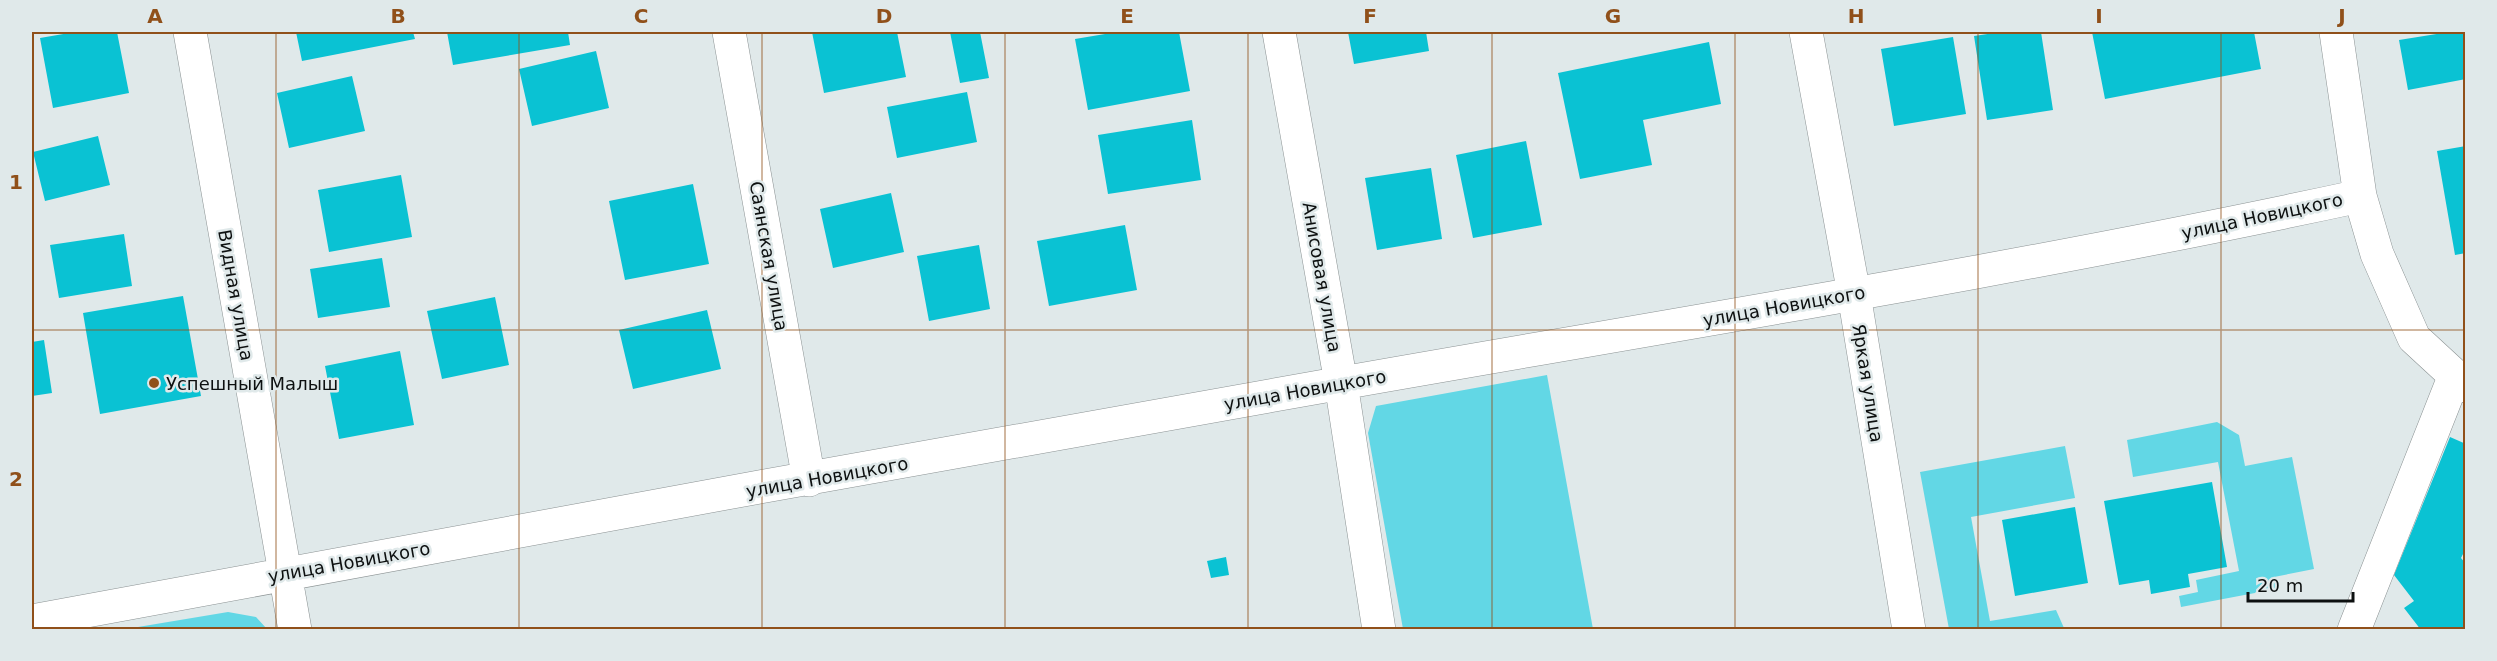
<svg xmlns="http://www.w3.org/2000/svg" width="2497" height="661" font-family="'DejaVu Sans',sans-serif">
	<rect width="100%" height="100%" fill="#e0e9ea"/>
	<!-- green -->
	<path fill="#62d7e5" d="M1547,375L1593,629H1403L1368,433L1376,406Z
		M2217,422L2239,435L2245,466L2292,457L2314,569L2274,577L2276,589L2181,607L2179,596L2198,592L2196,580L2239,571L2218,462L2133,477L2127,440Z
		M2065,446L2075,498L1971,517L1990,621L2056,610L2064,628L1949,629L1920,472Z
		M228,612L256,617L267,629H126Z"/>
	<!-- building -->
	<path fill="#0ac2d3" d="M75,32H117L129,93L53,108L40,38Z
		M296,32H413L415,39L302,61Z
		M447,32H568L570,45L453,65Z
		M812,32H897L906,77L824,93Z
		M950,32H980L989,78L960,83Z
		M1117,32H1179L1190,91L1088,110L1075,39Z
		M1348,32H1426L1429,51L1354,64Z
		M2001,32H2041L2053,110L1987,120L1974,36Z
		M2092,32H2254L2261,69L2105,99Z
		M2449,32H2466V79L2408,90L2399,40Z
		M1953,37L1966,114L1894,126L1881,49Z
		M1709,42L1721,104L1643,120L1652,165L1580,179L1558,73Z
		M596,51L609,108L532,126L519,69Z
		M352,76L365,131L289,148L277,93Z
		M967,92L977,142L897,158L887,107Z
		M1192,120L1201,180L1108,194L1098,135Z
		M98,136L110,185L45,201L33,152Z
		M1526,141L1542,225L1473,238L1456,155Z
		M2466,146V253L2455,255L2437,151Z
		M1431,168L1442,239L1377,250L1365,178Z
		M401,175L412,237L329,252L318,190Z
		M693,184L709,264L625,280L609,201Z
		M891,193L904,252L833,268L820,209Z
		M1125,225L1137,290L1049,306L1037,241Z
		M124,234L132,286L59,298L50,245Z
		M979,245L990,309L929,321L917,256Z
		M382,258L390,307L318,318L310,269Z
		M183,296L201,396L100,414L83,313Z
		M495,297L509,365L442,379L427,311Z
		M707,310L721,369L633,389L619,330Z
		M44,340L52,393L32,396V342Z
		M400,351L414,425L339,439L325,366Z
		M2450,437L2466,444V548L2461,558L2466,564V630H2421L2404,608L2414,601L2394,575Z
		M2212,482L2227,567L2188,574L2190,587L2151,594L2149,580L2119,585L2104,501Z
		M2075,507L2088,583L2015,596L2002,520Z
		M1226,557L1229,575L1211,578L1207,561Z"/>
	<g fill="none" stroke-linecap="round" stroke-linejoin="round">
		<!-- minor casing -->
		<g stroke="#8b9293" stroke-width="34">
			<path id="minor" d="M190,32L295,630
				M729,32L809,480
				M1279,32L1341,383L1379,630
				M1806,32L1854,294L1909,630
				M2336,32L2360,196
				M32,621C468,539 905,460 1342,383C1682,323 2023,269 2360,196L2377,254L2414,338L2466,386
				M2354,630L2455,375"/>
		</g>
		<!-- minor -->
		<use href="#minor" stroke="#fff" stroke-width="33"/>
	</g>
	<!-- grid -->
	<path fill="none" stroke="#90501a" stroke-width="1.5" stroke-opacity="0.55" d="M276,32V630M519,32V630M762,32V630M1005,32V630M1248,32V630M1492,32V630M1735,32V630M1978,32V630M2221,32V630M32,330H2466"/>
	<!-- markers -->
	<circle fill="#90501a" stroke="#e0e9ea" stroke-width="2" cx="154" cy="383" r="6"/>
	<g text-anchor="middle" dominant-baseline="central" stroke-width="5" stroke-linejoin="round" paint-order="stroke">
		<!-- street labels -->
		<g font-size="18" fill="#0d1010" stroke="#e0e9ea">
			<text transform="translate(2262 216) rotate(-12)">улица Новицкого</text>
			<text transform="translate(769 256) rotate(80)">Саянская улица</text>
			<text transform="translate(1322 277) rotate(80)">Анисовая улица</text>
			<text transform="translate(236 295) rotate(80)">Видная улица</text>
			<text transform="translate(1784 306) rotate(-10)">улица Новицкого</text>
			<text transform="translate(1868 383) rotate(81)">Яркая улица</text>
			<text transform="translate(1305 390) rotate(-10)">улица Новицкого</text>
			<text transform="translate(827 477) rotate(-10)">улица Новицкого</text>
			<text transform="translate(349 562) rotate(-10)">улица Новицкого</text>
		</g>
		<!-- poi labels -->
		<g font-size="18" fill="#0d1010" stroke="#e0e9ea" text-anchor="start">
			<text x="166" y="383">Успешный Малыш</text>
		</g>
	</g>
	<!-- border -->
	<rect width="2497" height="661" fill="none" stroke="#e0e9ea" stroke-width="66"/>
	<!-- scale -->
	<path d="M2248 592v9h105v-9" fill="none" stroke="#0d1010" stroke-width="3"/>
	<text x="2257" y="592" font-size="18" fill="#0d1010" stroke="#e0e9ea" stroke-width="4.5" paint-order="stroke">20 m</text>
	<rect x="33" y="33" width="2431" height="595" fill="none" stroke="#90501a" stroke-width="2"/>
	<g font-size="20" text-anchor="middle" font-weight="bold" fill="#90501a">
		<text x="155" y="23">A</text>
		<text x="398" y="23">B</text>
		<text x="641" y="23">C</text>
		<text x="884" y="23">D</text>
		<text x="1127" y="23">E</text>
		<text x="1370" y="23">F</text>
		<text x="1613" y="23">G</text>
		<text x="1856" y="23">H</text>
		<text x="2099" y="23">I</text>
		<text x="2342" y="23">J</text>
		<text x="16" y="189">1</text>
		<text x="16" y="486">2</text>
	</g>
</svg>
